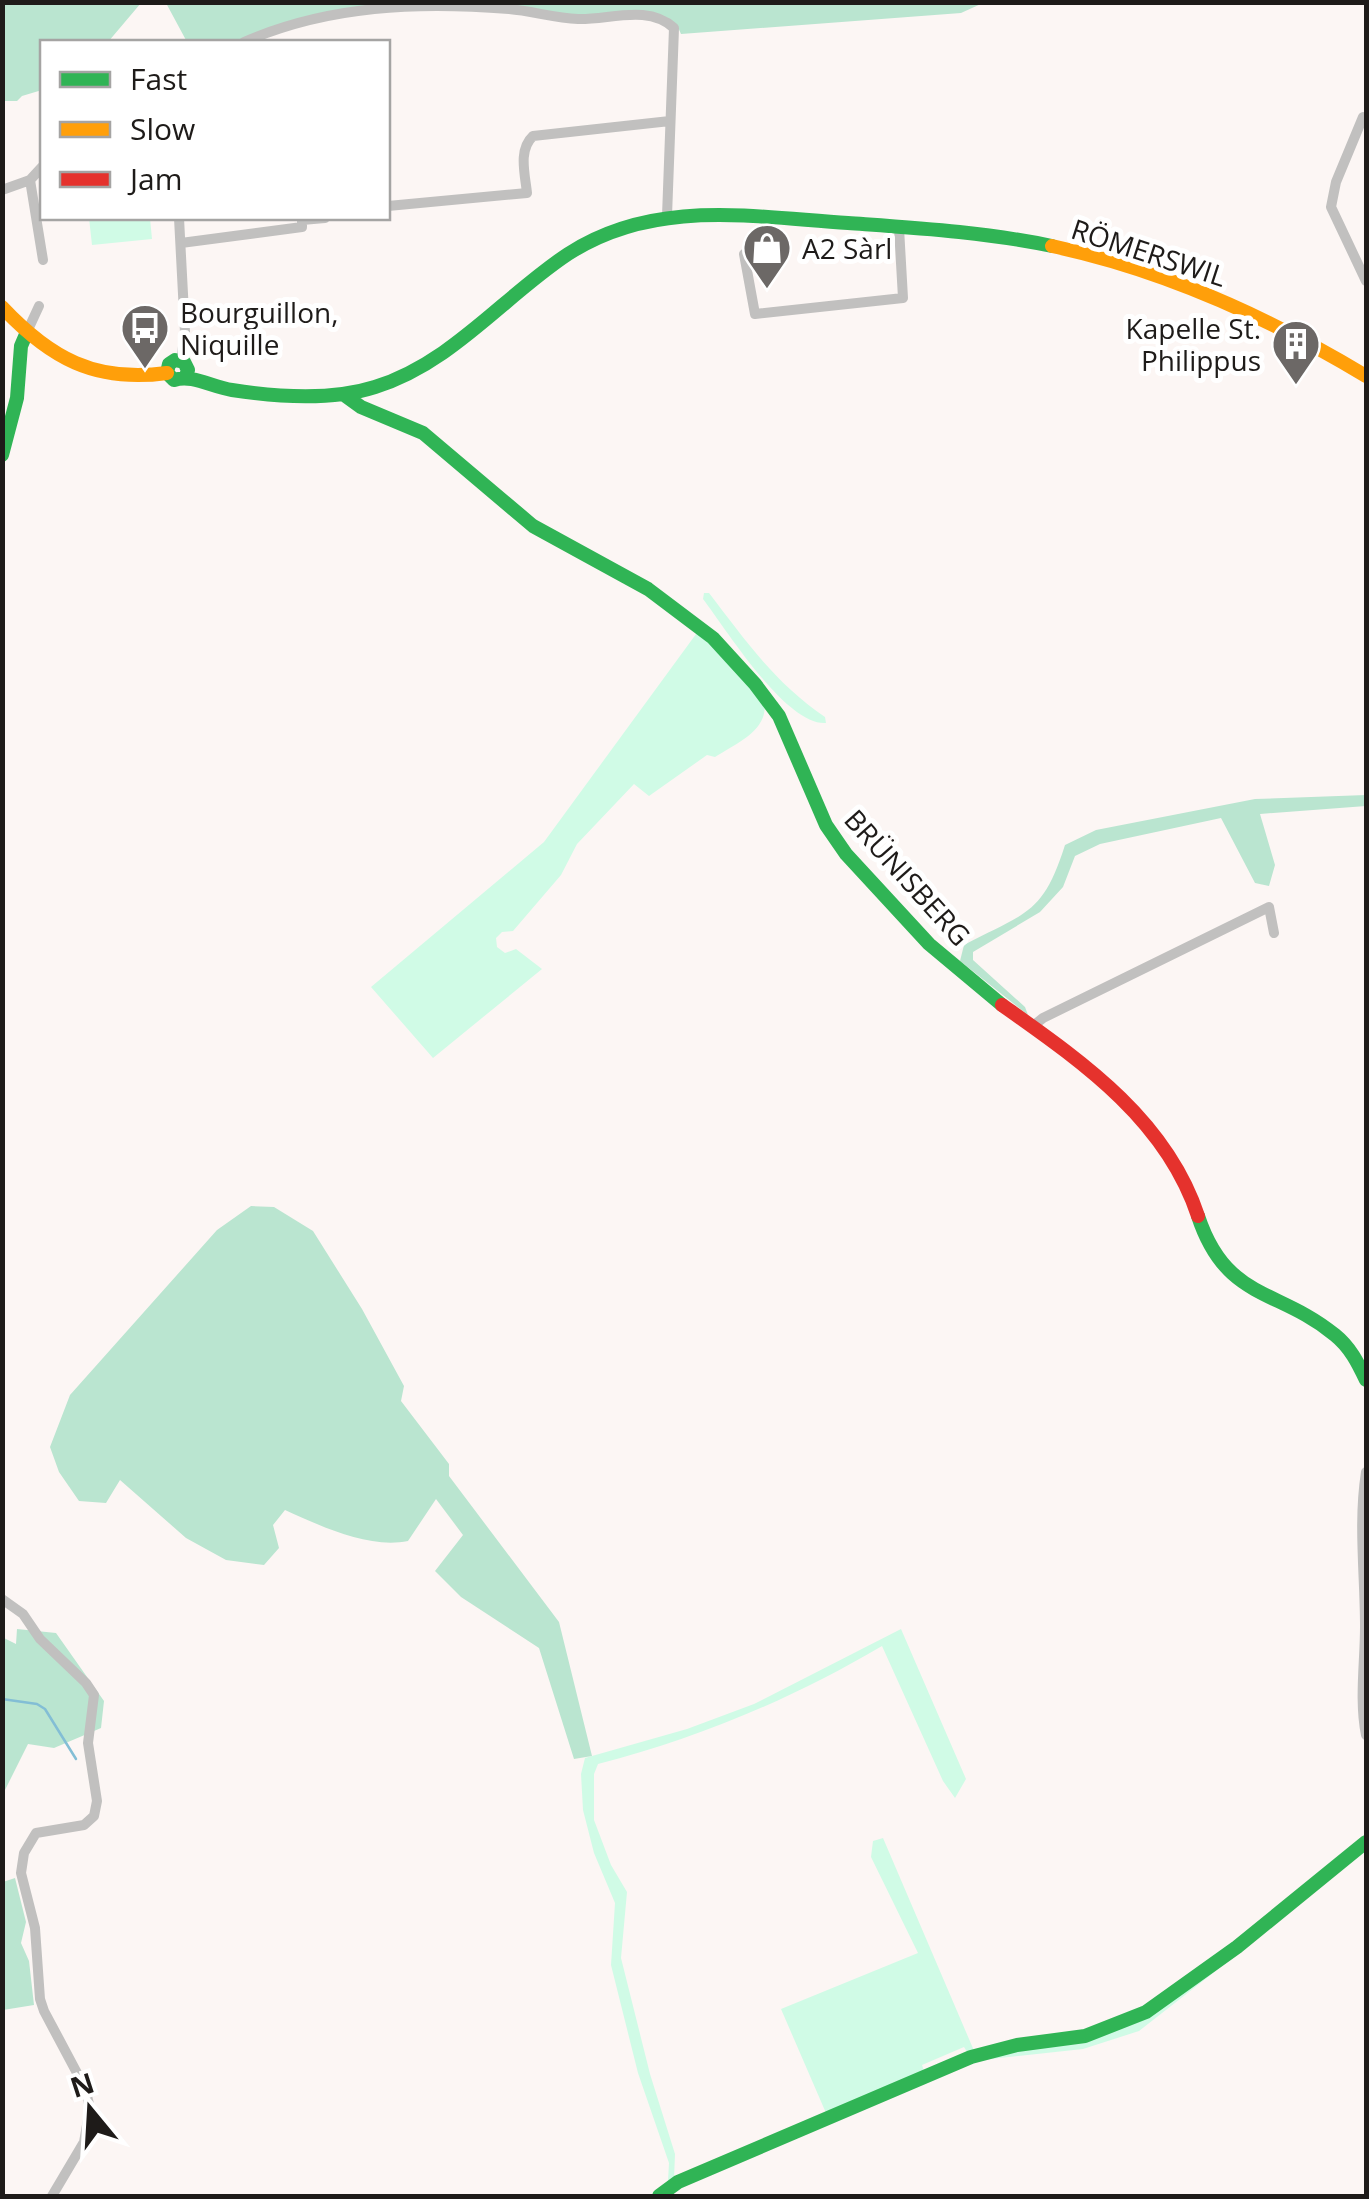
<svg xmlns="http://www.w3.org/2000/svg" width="1369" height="2199" font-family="'Open Sans',sans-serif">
	<rect width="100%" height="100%" fill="#fcf6f4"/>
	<!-- green -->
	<path fill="#d0fbe6" d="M89,218H150L152,239L92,245Z
		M704,593H709C746,641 774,682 825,717L826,723C786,726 726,629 703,599Z
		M699,630L764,701C770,730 735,744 715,757L707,755L649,796L634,784L577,844L561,875L513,931L502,932L496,938L497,947L505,953L516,949L542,969L433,1058L371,987L544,842Z
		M901,1629L966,1779L955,1798L943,1781L882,1646C792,1699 699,1738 598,1764L594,1774V1820L611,1865L627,1892L621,1958L650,2074L675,2154L674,2179L655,2196H651L668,2181L669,2163L638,2073L611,1965L615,1903L594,1853L583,1810L581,1774L585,1758L687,1729L754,1704Z
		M883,1838L975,2053L969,2055L964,2047L922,2065L925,2074L826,2113L781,2009L918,1953L871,1857L873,1841Z
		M1249,1945L1139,2031L1083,2049L972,2061L1115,2030Z"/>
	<!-- forest -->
	<path fill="#bae5d0" d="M2,3L3,2L141,3L108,42H42V90L22,96L17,101H3Z
		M166,3H401L353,8L241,42H187Z
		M446,3H983L961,13L681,34L677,25L666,17L575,16Z
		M1366,795V806L1260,814L1275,865L1269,886L1255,883L1221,818L1100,844L1075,856L1063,887L1040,912L973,952V960L1025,1007L1028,1015L960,961L964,945C1025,913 1043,915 1065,845L1096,830L1255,799Z
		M251,1206L274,1207L313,1231L362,1309L404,1386L401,1401L449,1464V1476L559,1622L592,1756L574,1759L539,1648L461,1597L435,1571L463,1535L436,1499L408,1541C368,1549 321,1526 285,1510L273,1525L279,1548L264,1565L226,1560L186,1538L120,1480L106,1503L79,1501L59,1472L50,1447L70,1395L217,1230Z
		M17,1629L56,1633L104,1701L101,1728L54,1748L28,1744L3,1794L2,1637L16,1644Z
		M15,1878L26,1922L21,1943L29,1961L34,2005L3,2010V1882Z"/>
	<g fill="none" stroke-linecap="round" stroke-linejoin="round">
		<!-- stream -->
		<path stroke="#83bed5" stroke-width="2.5" d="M2,1699L37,1704L45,1709L76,1759"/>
		<!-- street -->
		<path stroke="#c1c0bf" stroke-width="10" d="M244,42C329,5 418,2 509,9C532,11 555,18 578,19C609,20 648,4 674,28L667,216
			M1363,117L1336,182L1331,207L1366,281
			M30,180L43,260
			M2,190L30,180L42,167
			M388,206L527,193C525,174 518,150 533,136L670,121
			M179,218L185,332L181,361
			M181,243L302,227V220L325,218
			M744,254L755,314L903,298L899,228
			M27,332L39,306
			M1033,1026L1043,1018L1269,907L1274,933
			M1366,1472C1358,1524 1365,1574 1365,1627C1365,1662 1359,1700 1366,1735
			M2,1599L23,1614L40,1639L86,1683L94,1695L88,1743L97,1801L94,1816L84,1825L36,1833L24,1853L21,1873L35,1928L40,1999L44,2011L85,2088L90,2108L84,2142L52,2196"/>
		<!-- fast -->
		<path stroke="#30b455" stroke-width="14" d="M186,376L188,370L184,362L175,360L169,364L167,373L174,380C192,374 212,387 232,390C277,397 331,401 375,387C452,363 503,297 568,254C654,198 752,217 848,223C917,228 985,232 1052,246
			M343,394L361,407L423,433L533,526L648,589L713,638L755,684L779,716L826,825L846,854L929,944L1002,1005
			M2,455L17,398L21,346L27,332
			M1198,1216C1226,1301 1278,1288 1335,1335C1350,1347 1358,1363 1366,1380
			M659,2196L678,2182L971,2057L1017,2045L1085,2036L1146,2012L1237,1947L1366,1842"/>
		<!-- slow -->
		<path stroke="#ff9f0a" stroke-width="14" d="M1052,246C1165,270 1268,317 1366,376
			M2,307C50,358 95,383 167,373"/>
		<!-- jam -->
		<path stroke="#e5322d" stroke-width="14" d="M1002,1005C1081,1061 1166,1119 1198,1216"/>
	</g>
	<!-- icons -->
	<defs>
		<g id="shop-pin" transform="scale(2.5)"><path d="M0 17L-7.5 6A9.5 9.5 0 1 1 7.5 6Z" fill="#6c6866" stroke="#fff"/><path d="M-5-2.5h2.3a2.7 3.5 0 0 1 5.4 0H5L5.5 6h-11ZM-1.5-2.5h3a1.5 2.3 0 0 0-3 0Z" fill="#fff"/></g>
		<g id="bus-pin" transform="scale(2.5)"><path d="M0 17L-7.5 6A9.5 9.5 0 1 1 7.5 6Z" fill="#6c6866" stroke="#fff"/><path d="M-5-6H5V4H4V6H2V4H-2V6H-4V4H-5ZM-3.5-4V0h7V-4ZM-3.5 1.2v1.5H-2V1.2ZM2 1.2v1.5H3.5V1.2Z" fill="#fff"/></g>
		<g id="building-pin" transform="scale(2.5)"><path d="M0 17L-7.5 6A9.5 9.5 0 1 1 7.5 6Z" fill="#6c6866" stroke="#fff"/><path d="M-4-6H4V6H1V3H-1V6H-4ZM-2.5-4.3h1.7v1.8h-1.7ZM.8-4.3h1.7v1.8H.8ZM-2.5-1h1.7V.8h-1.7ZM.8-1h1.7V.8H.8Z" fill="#fff"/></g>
	</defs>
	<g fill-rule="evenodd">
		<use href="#shop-pin" x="767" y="248"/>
		<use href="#bus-pin" x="145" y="328"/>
		<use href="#building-pin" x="1296" y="344"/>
	</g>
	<g text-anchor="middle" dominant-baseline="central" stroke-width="10" stroke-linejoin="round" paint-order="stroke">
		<!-- poi labels -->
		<g font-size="28" fill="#1e1b19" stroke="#fff" text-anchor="start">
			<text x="802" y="248">A2 Sàrl</text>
			<text x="180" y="312">Bourguillon,<tspan x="180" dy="32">Niquille</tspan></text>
			<text x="1261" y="328" text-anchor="end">Kapelle St.<tspan x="1261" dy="32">Philippus</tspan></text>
		</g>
		<!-- street labels -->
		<g font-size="28" fill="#1e1b19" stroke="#fff">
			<text transform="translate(1149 252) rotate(18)">RÖMERSWIL</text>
			<text transform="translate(908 877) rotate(48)">BRÜNISBERG</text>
		</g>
	</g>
	<!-- border -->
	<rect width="1369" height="2199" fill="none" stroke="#1e1b19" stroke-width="10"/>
	<!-- legend -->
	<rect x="40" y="40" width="350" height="180" fill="#ffffff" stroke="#a5a4a3" stroke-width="2.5"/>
	<rect x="60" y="72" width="50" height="15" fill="#30b455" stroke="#a5a4a3" stroke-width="2.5"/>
	<text x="130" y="90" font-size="30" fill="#1e1b19">Fast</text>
	<rect x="60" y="122" width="50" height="15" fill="#ff9f0a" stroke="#a5a4a3" stroke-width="2.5"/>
	<text x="130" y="140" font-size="30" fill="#1e1b19">Slow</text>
	<rect x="60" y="172" width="50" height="15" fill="#e5322d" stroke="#a5a4a3" stroke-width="2.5"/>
	<text x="130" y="190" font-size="30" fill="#1e1b19">Jam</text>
	<!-- north arrow -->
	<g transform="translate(90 2109) rotate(342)" stroke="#ffffff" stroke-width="8" paint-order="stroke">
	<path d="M0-8L18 38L0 25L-18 38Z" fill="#1e1b19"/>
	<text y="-15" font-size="28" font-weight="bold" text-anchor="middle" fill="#1e1b19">N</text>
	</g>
</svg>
